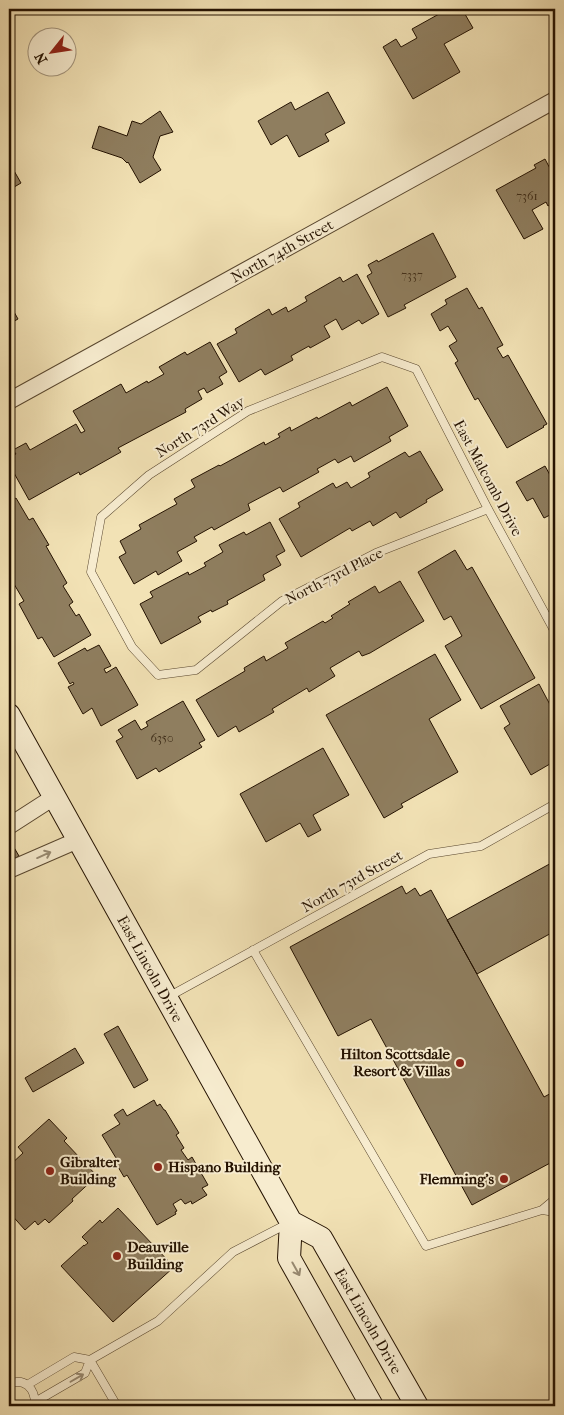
<svg xmlns="http://www.w3.org/2000/svg" width="564" height="1415" font-family="'IM FELL French Canon',serif">
	<rect width="100%" height="100%" fill="#f2e2b5"/>
	<filter id="stains"><feTurbulence type="fractalNoise" baseFrequency=".004" numOctaves="4"/><feColorMatrix values="0 0 0 0 .2 0 0 0 0 .09 0 0 0 0 .02 0 0 0 .5 -.17"/></filter>
	<radialGradient id="worn" r=".72"><stop offset=".6" stop-color="#630" stop-opacity="0"/><stop offset="1" stop-color="#630" stop-opacity=".3"/></radialGradient>
	<!-- building -->
	<path fill="#8f7e5f" stroke="#241201" d="M448,9H462L473,28L444,44L460,72L413,99L383,47L396,39L401,47L417,38L412,29Z
		M328,92L345,123L325,134L329,141L299,157L287,135L271,145L258,121L291,102L295,110Z
		M160,111L173,132L160,136L153,157L161,170L140,183L128,162L127,163L122,158L92,148L99,126L127,136L132,121L141,124Z
		M545,159L555,178V202L548,206L546,202L532,210L543,229L524,239L496,190L536,168L534,165Z
		M9,162L21,183L9,190Z
		M433,233L456,277L404,305L406,308L388,317L367,276L372,273L368,265L377,260L378,262Z
		M357,274L379,314L362,324L359,320L342,330L336,319L324,326L330,337L310,348L309,346L291,356L293,360L265,375L261,369L239,382L217,344L237,333L235,329L269,309L272,315L286,307L288,312L307,301L305,297L340,277L343,282Z
		M467,288L479,309L482,307L503,345L497,348L503,358L508,355L547,424L543,426L544,427L507,448L478,398L475,400L455,363L458,361L449,346L457,341L448,326L440,331L431,314L447,304L445,300Z
		M9,303L18,319L9,324Z
		M210,342L227,372L219,377L223,384L207,393L204,388L198,391L202,399L185,409L186,412L118,448L121,452L80,475L79,472L29,500L9,464V462L14,459L12,456L16,454L13,450L26,443L30,450L76,424L81,433L85,431L73,411L121,384L126,393L147,381L148,383L164,374L159,367L185,352L187,355Z
		M387,387L408,426L389,437L391,441L354,462L351,456L338,463L335,459L317,469L319,472L283,492L280,487L248,504L250,510L214,530L212,527L194,537L197,541L177,552L182,561L158,575L156,571L134,584L119,557L126,553L120,541L141,529L139,525L177,504L174,499L195,487L191,480L219,465L220,466L264,442L265,445L280,437L278,434L290,427L291,431L317,417L318,419L350,402L352,406Z
		M420,451L443,490L426,500L427,502L400,518L396,512L373,526L370,521L352,531L350,528L301,557L279,519L300,507L298,503L333,483L336,488L347,482L351,488L370,477L368,473L405,452L409,457Z
		M545,466L555,484V524L550,515L544,518L533,498L527,501L516,482Z
		M16,498L29,520L33,518L49,545L46,546L67,583L63,586L73,602L69,605L76,616L79,614L91,635L54,657L42,637L38,639L19,604L24,601L14,584L10,586L9,585V502Z
		M270,522L285,551L276,556L281,565L263,575L265,580L227,601L228,604L212,612L211,610L198,617L201,622L161,644L140,604L153,597L150,592L188,572L189,575L206,566L204,563L223,552L219,545L244,532L246,535Z
		M455,550L467,570L472,567L535,678L481,709L445,646L462,636L451,616L444,620L418,572Z
		M400,581L424,621L370,653L362,656L359,651L330,668L335,676L309,692L307,688L272,709L274,712L239,732L236,726L218,737L196,700L245,671L244,668L264,656L266,661L288,648L285,643L323,621L325,623L333,618L331,616L350,604L348,602L375,586L379,593Z
		M99,645L111,666L104,669L106,673L116,667L138,705L101,726L92,708L83,714L68,687L74,684L73,682L70,684L58,663L85,648L87,651Z
		M435,654L461,700L429,719L458,772L401,804L403,807L384,818L326,715Z
		M539,684L555,714V761L531,775L504,728L510,724L500,706Z
		M183,701L205,740L199,743L202,747L159,772L156,768L137,779L116,741L123,737L118,730L135,720L141,730L148,726L146,722Z
		M323,748L349,795L313,815L321,830L308,837L300,823L266,842L240,794Z
		M9,839L19,856L9,862Z
		M555,861V931L477,974L447,920Z
		M402,886L406,894L415,888L420,896L431,890L544,1097L555,1091V1167L552,1162L472,1205L371,1019L338,1036L290,947Z
		M118,1026L148,1080L134,1088L104,1034Z
		M75,1048L84,1063L33,1092L25,1078Z
		M154,1100L157,1106L160,1104L164,1110H165L179,1133L176,1135L184,1148L181,1150L188,1160L192,1157L208,1185L202,1188L207,1195L192,1204L191,1201L185,1204L181,1199L173,1204L177,1211L175,1212L176,1214L157,1225L127,1175L124,1177L114,1160L116,1158L102,1135L120,1124L114,1115L123,1109L127,1116Z
		M49,1119L67,1138L64,1141L97,1176L72,1199L73,1201L49,1223L45,1219L38,1225L35,1221L25,1230L9,1212V1166L23,1153L18,1147Z
		M118,1208L174,1267L113,1322L61,1266L84,1245V1246L88,1243L82,1237L100,1220L102,1223Z"/>
	<g fill="none" stroke-linecap="round" stroke-linejoin="round">
		<!-- service casing -->
		<g stroke="#58462e" stroke-width="9">
			<path id="service" d="M488,509L376,553L282,601L196,670L158,675L132,647L91,572L101,517L149,475L248,411L382,357L416,369L488,509L555,632
				M253,950L426,1246L542,1210L555,1212
				M168,997L429,854L481,846L555,804
				M542,1210L555,1199
				M9,1384C25,1377 35,1389 35,1404
				M27,1385L74,1357L90,1360L85,1373L35,1402
				M117,1406L90,1360L158,1321L233,1252L287,1224"/>
		</g>
		<!-- minor casing -->
		<g stroke="#58462e" stroke-width="18">
			<path id="minor" d="M9,401L555,100
				M9,826L54,797
				M9,870L78,840"/>
		</g>
		<!-- secondary casing -->
		<g stroke="#241201" stroke-width="24">
			<path id="secondary" d="M9,715L291,1222L289,1258L372,1406
				M291,1222L321,1238L417,1406"/>
		</g>
		<!-- service -->
		<use href="#service" stroke="#f7eccf" stroke-width="8"/>
		<!-- minor -->
		<use href="#minor" stroke="#f7eccf" stroke-width="16"/>
		<!-- secondary -->
		<use href="#secondary" stroke="#f7eccf" stroke-width="22"/>
	</g>
	<!-- one-way arrows -->
	<defs><path id="oneway-shaft" d="M-6 0H5M1.5-3L5.5 0L1.5 3" fill="none" stroke-width="1.6" stroke-linecap="round" stroke-linejoin="round" transform="scale(1.25)"/></defs>
	<g stroke="#988a72">
		<use href="#oneway-shaft" transform="translate(44 855) rotate(-24)"/>
		<use href="#oneway-shaft" transform="translate(296 1269) rotate(61)"/>
		<use href="#oneway-shaft" transform="translate(77 1378) rotate(-30)"/>
	</g>
	<!-- markers -->
	<g fill="#8f2418" stroke="#f7eccf" stroke-width="2">
		<circle cx="460" cy="1063" r="5"/>
		<circle cx="158" cy="1167" r="5"/>
		<circle cx="50" cy="1171" r="5"/>
		<circle cx="504" cy="1179" r="5"/>
		<circle cx="117" cy="1256" r="5"/>
	</g>
	<g text-anchor="middle" dominant-baseline="central" stroke-width="4" stroke-linejoin="round" paint-order="stroke">
		<!-- number labels -->
		<g font-size="12" fill="#3f2d18">
			<text x="527" y="196">7361</text>
			<text x="412" y="275">7337</text>
			<text x="162" y="738">6350</text>
		</g>
		<!-- street labels -->
		<g font-size="15" fill="#241201" stroke="#f7eccf">
			<text transform="translate(282 251) rotate(-29)">North 74th Street</text>
			<text transform="translate(200 427) rotate(-32)">North 73rd Way</text>
			<text transform="translate(488 478) rotate(62)">East Malcomb Drive</text>
			<text transform="translate(334 576) rotate(-27)">North 73rd Place</text>
			<text transform="translate(352 881) rotate(-29)">North 73rd Street</text>
			<text transform="translate(150 969) rotate(61)">East Lincoln Drive</text>
			<text transform="translate(368 1321) rotate(60)">East Lincoln Drive</text>
		</g>
		<!-- poi labels -->
		<g font-size="15" font-weight="bold" fill="#241201" stroke="#f7eccf" text-anchor="start">
			<text x="450" y="1054" text-anchor="end">Hilton Scottsdale<tspan x="450" dy="17">Resort &amp; Villas</tspan></text>
			<text x="60" y="1162">Gibralter<tspan x="60" dy="17">Building</tspan></text>
			<text x="168" y="1167">Hispano Building</text>
			<text x="494" y="1179" text-anchor="end">Flemming's</text>
			<text x="127" y="1247">Deauville<tspan x="127" dy="17">Building</tspan></text>
		</g>
	</g>
	<!-- margin -->
	<rect width="564" height="1415" fill="none" stroke="#f2e2b5" stroke-width="30"/>
	<rect x="10" y="10" width="544" height="1395" fill="none" stroke="#241201" stroke-width="2.5"/>
	<rect x="15" y="15" width="534" height="1385" fill="none" stroke="#241201"/>
	<!-- north arrow -->
	<g transform="translate(52 52) rotate(240)"><circle r="24" fill="#f7eccf" stroke="#a3957d"/>
	<path d="M0-4L9 19L0 12L-9 19Z" fill="#8f2418"/>
	<text y="-8" font-size="14" font-weight="bold" text-anchor="middle" fill="#241201">N</text>
	</g>
	<rect width="100%" height="100%" filter="url(#stains)"/>
	<rect width="100%" height="100%" fill="url(#worn)"/>
</svg>
